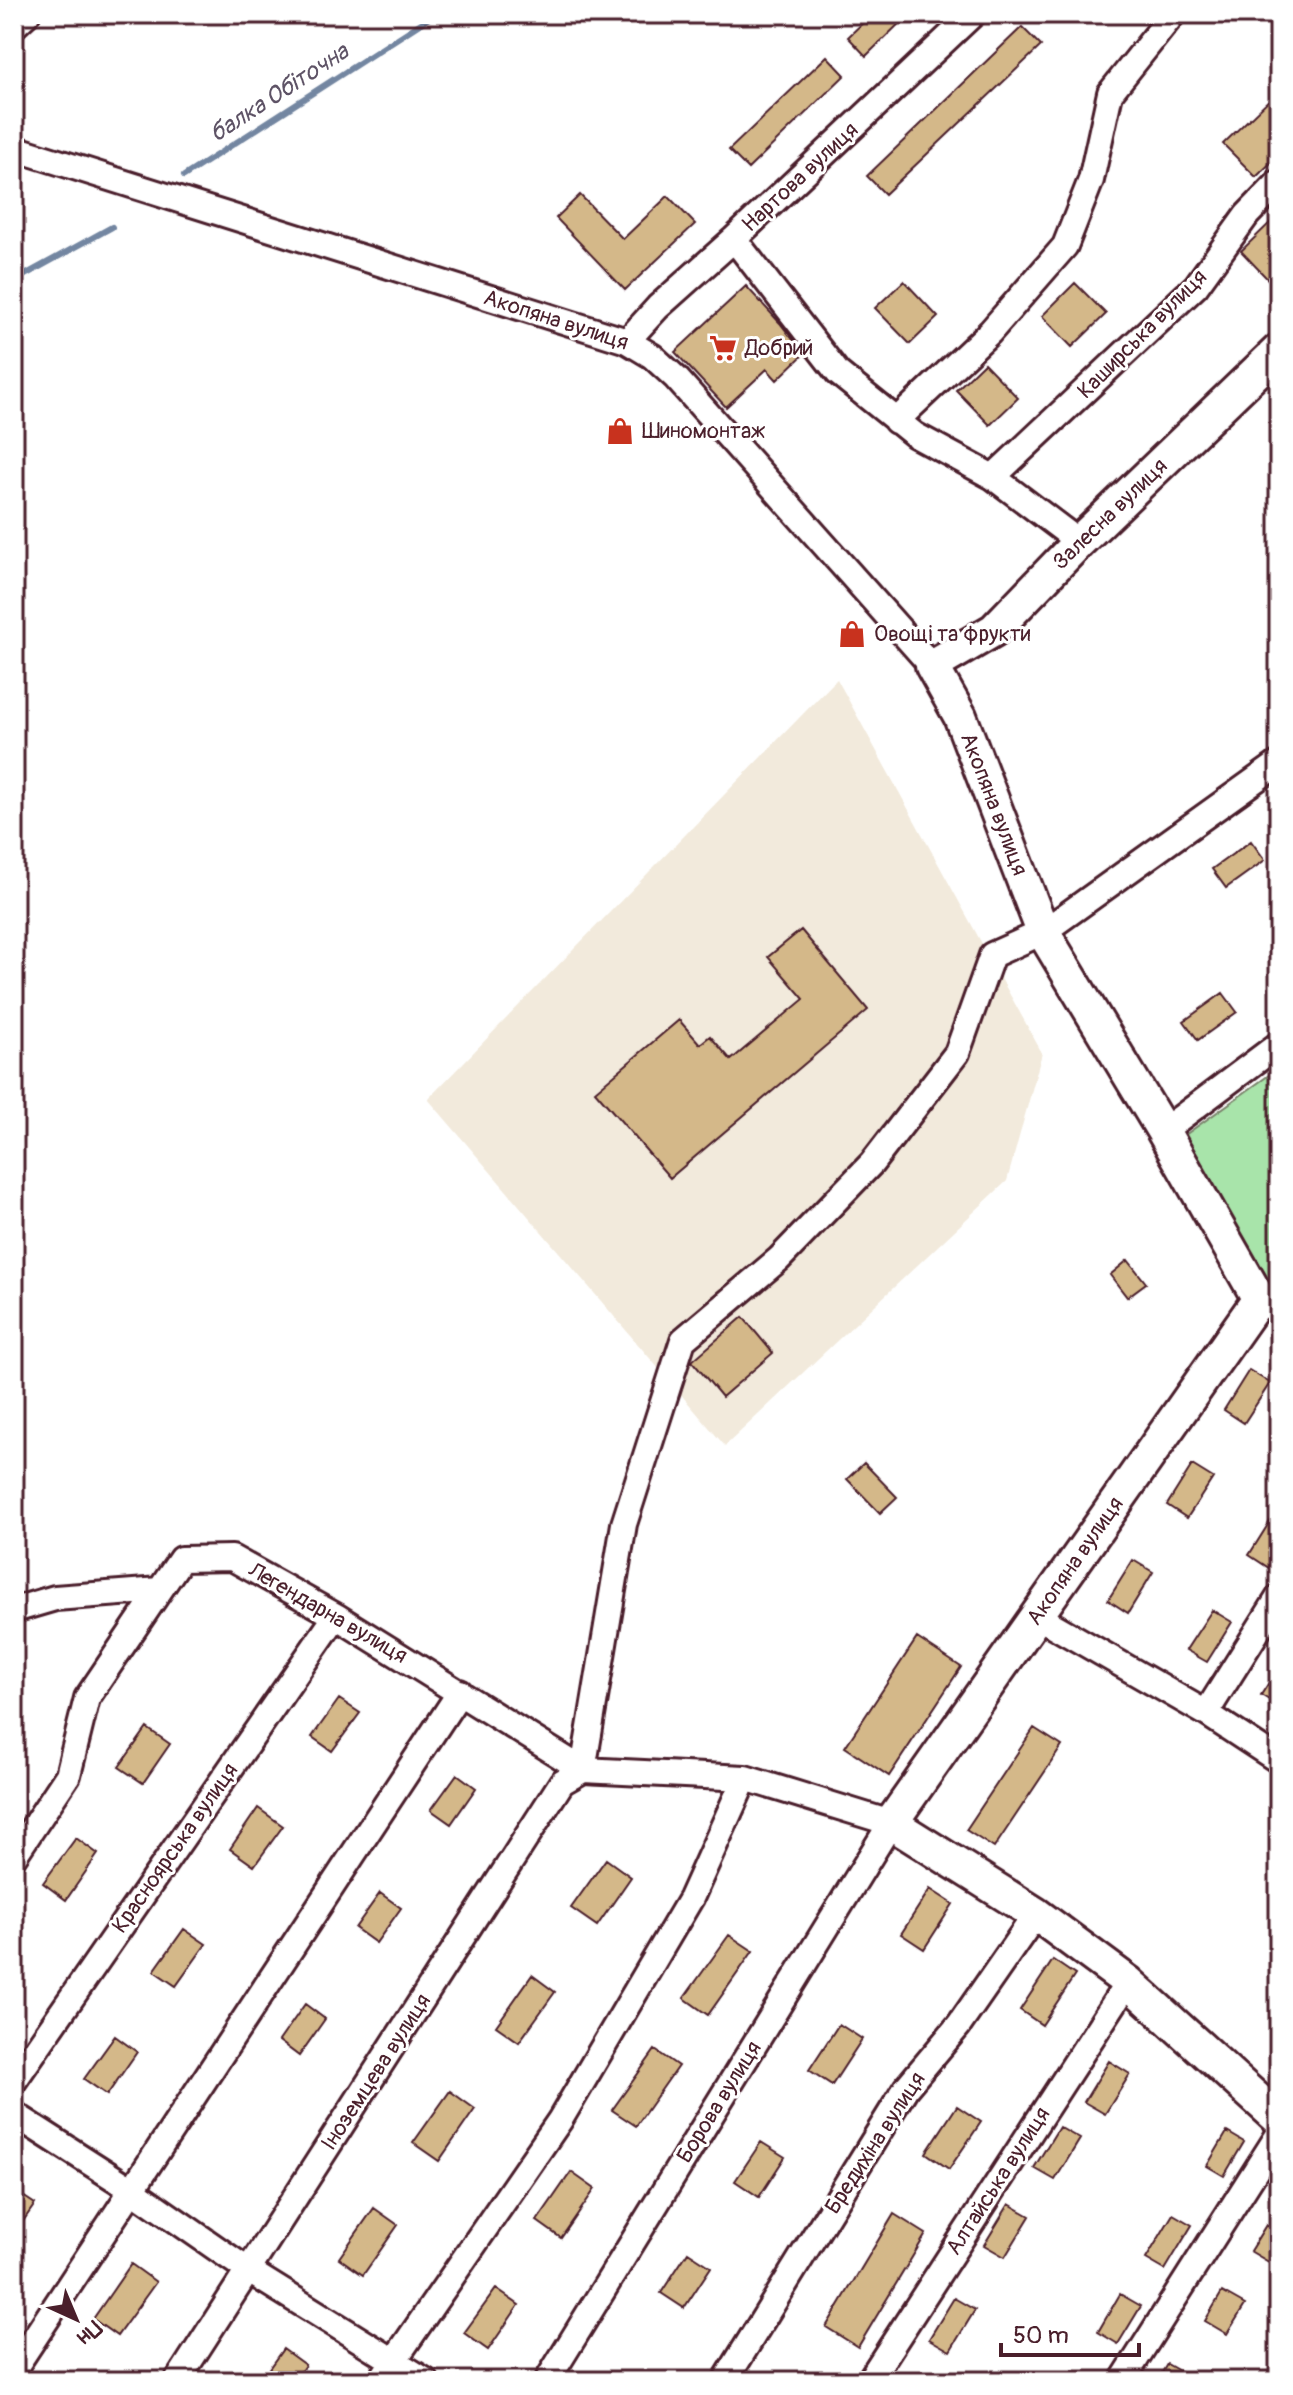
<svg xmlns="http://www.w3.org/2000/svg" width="1293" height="2395" font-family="Pangolin,sans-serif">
	<rect width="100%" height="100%" fill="#fff"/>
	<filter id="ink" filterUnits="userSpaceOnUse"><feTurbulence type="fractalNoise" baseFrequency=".0125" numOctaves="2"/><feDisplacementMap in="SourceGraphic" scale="16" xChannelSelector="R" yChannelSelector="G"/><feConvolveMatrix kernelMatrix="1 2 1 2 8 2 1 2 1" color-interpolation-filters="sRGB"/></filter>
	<g filter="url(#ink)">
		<!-- built -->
		<path fill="#f2eadc" d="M837,679L1042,1053L1007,1181L725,1446L428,1099Z"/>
		<!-- green -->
		<path fill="#a8e4aa" stroke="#79826a" stroke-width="2" d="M1279,1068V1300L1271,1295L1178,1140Z"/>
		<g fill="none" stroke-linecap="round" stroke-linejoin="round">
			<!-- stream -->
			<path stroke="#7386a1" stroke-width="6" d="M184,176L435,14
				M14,281L112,227"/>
		</g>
		<!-- building -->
		<path fill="#d4b889" stroke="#4a1f2b" stroke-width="2" d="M872,14H909L866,56L848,37Z
			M1022,27L1041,46L885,194L867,176Z
			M827,56L845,75L748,169L729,150Z
			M1279,90V155L1256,177L1223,144Z
			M580,195L623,239L668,196L695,224L625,290L556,218Z
			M1279,214V291L1241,251Z
			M904,281L938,317L910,344L875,308Z
			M1075,283L1106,314L1072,347L1042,316Z
			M746,286L780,323L804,354L777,380L767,369L726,407L675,352Z
			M984,363L1018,398L990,425L956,390Z
			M1251,841L1265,860L1226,888L1212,869Z
			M801,930L868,1010L670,1178L595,1091L679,1020L700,1044L710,1036L731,1060L804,999L768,957Z
			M1223,993L1237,1012L1198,1040L1184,1021Z
			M1128,1260L1146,1283L1127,1297L1110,1275Z
			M743,1317L773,1353L722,1397L692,1361Z
			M1249,1370L1270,1383L1244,1423L1224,1410Z
			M864,1463L897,1497L880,1513L847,1479Z
			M1192,1465L1213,1478L1187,1518L1167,1505Z
			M1279,1507V1552L1269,1568L1249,1555Z
			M1133,1560L1153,1572L1128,1613L1108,1600Z
			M1212,1610L1232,1622L1207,1662L1186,1650Z
			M917,1638L961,1667L889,1776L845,1747Z
			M1279,1667V1706L1261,1695Z
			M339,1699L360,1713L332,1751L312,1737Z
			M147,1728L170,1744L143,1783L119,1767Z
			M1034,1728L1062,1746L994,1848L966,1830Z
			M457,1774L476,1788L451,1824L431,1810Z
			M258,1808L283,1826L254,1866L230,1849Z
			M76,1838L98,1854L66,1900L43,1883Z
			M606,1859L631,1877L597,1926L571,1908Z
			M930,1889L953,1904L924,1949L901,1934Z
			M380,1893L401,1908L376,1943L355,1928Z
			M184,1929L206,1944L176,1986L154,1971Z
			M729,1935L753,1951L708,2015L684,1998Z
			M1053,1960L1075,1975L1042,2025L1020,2010Z
			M532,1975L555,1992L519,2042L496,2026Z
			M305,2004L325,2019L299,2056L279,2041Z
			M839,2024L862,2039L832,2085L809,2070Z
			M115,2036L137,2052L107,2095L84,2079Z
			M655,2050L678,2066L636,2126L612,2110Z
			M1109,2061L1130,2074L1105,2114L1084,2102Z
			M450,2091L475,2109L439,2161L413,2143Z
			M957,2106L981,2122L949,2169L926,2153Z
			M1059,2127L1080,2139L1055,2180L1034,2168Z
			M1227,2132L1244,2142L1224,2176L1207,2166Z
			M761,2142L785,2157L759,2197L735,2181Z
			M571,2172L595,2189L561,2238L537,2221Z
			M14,2190L35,2204L14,2234Z
			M1009,2204L1030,2216L1005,2257L984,2245Z
			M374,2208L398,2225L363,2275L339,2258Z
			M894,2214L926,2234L858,2347L826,2327Z
			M1173,2214L1192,2225L1165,2270L1146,2259Z
			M1266,2225L1279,2233V2268L1250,2251Z
			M688,2252L711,2267L684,2308L661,2293Z
			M131,2264L156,2282L117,2336L93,2319Z
			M496,2289L519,2305L488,2350L464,2333Z
			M1222,2292L1245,2305L1227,2334L1205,2321Z
			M1120,2294L1141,2306L1118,2344L1098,2332Z
			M954,2298L975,2310L950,2351L929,2339Z
			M283,2349L305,2365L294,2381H260Z
			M1167,2364L1197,2381H1157Z"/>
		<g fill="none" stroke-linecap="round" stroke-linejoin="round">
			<!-- minor casing -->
			<g stroke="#4a1f2b" stroke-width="30">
				<path id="minor" d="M14,26L27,14
					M14,148L627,341L652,356L676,378L932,666
					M734,239L838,373L915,435L993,477L1079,542
					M627,341L658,307L734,239L973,14
					M896,421L990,332L1065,246L1091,180L1110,93L1173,14
					M993,477L1196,286L1247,215L1279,182
					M1163,1131L1279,1044
					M1259,1299L1279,1312
					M14,1610L55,1598L160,1590L181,1559L232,1558L336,1616L583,1770
					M1037,1616L1206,1713L1279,1761
					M1206,1713L1279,1597
					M583,1770L624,1524L683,1340L779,1259L872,1163L957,1053L992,955L1043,932L1279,763
					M14,1856L68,1775L87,1698L160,1590
					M14,2081L336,1616
					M14,2114L131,2189L249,2271L426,2381
					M14,2369L460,1692
					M177,2381L562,1782L583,1770
					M380,2381L560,2120L691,1898L745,1778
					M547,2381L891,1823L745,1778L583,1770
					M725,2381L906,2088L959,2025L1036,1914
					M869,2381L1128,1982
					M1122,2381L1279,2134"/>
			</g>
			<!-- major casing -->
			<g stroke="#4a1f2b" stroke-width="38">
				<path id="major" d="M1279,350L1079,542L994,630L932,666L960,716L1043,932L1163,1131L1259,1299L891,1823L1036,1914L1128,1982L1279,2119"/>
			</g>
			<!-- minor -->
			<use href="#minor" stroke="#fff" stroke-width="24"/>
			<!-- major -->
			<use href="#major" stroke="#fff" stroke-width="32"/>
		</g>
	</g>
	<!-- icons -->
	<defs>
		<g id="supermarket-bare" transform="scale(2.16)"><path d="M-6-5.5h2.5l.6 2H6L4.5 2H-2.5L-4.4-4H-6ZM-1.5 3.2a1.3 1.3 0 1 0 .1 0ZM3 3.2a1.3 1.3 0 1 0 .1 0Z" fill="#c8321e" stroke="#fff" stroke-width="2.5" paint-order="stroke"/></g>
		<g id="shop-bare" transform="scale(2.16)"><path d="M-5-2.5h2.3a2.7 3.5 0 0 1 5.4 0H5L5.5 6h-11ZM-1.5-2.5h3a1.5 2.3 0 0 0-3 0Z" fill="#c8321e" stroke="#fff" stroke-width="2.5" paint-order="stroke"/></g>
	</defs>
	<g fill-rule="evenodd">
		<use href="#supermarket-bare" x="723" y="348"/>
		<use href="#shop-bare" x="620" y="431"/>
		<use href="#shop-bare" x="852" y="634"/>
	</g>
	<g text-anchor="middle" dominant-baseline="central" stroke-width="6" stroke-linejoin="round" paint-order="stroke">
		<!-- street labels -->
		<g font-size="22" fill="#4a1f2b" stroke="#fff">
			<text transform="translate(800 177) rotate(-43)">Нартова вулиця</text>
			<text transform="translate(556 320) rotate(18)">Акопяна вулиця</text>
			<text transform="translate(1142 334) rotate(-45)">Каширська вулиця</text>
			<text transform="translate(1110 514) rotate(-44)">Залесна вулиця</text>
			<text transform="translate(994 804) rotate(69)">Акопяна вулиця</text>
			<text transform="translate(1075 1561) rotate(-55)">Акопяна вулиця</text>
			<text transform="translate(328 1613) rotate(30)">Легендарна вулиця</text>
			<text transform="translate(175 1848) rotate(-55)">Красноярська вулиця</text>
			<text transform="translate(376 2072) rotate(-57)">Іноземцева вулиця</text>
			<text transform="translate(719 2102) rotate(-58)">Борова вулиця</text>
			<text transform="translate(875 2143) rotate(-57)">Бредихіна вулиця</text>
			<text transform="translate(998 2181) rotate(-57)">Алтайська вулиця</text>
		</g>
		<!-- poi labels -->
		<g font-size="22" fill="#4a1f2b" stroke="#fff" text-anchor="start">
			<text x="745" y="348">Добрий</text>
			<text x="642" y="431">Шиномонтаж</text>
			<text x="874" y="634">Овощі та фрукти</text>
		</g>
		<!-- water labels -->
		<g font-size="24" font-style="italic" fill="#5e5366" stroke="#fff">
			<text transform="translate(279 93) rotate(-33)">балка Обіточна</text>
		</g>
	</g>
	<!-- margin -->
	<rect width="1293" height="2395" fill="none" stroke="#fff" stroke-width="48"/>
	<rect x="24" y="24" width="1245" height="2347" fill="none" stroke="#4a1f2b" stroke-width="3" filter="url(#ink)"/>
	<!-- north arrow -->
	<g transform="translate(76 2319) rotate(136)" stroke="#ffffff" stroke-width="6" paint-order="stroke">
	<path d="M0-6L14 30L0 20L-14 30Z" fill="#4a1f2b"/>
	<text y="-12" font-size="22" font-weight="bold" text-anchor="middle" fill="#4a1f2b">Пн</text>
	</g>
	<!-- scale -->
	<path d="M1001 2343v12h138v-12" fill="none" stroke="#4a1f2b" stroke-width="4"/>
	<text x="1013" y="2343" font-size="24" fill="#4a1f2b" stroke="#ffffff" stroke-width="6" paint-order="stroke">50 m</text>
</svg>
